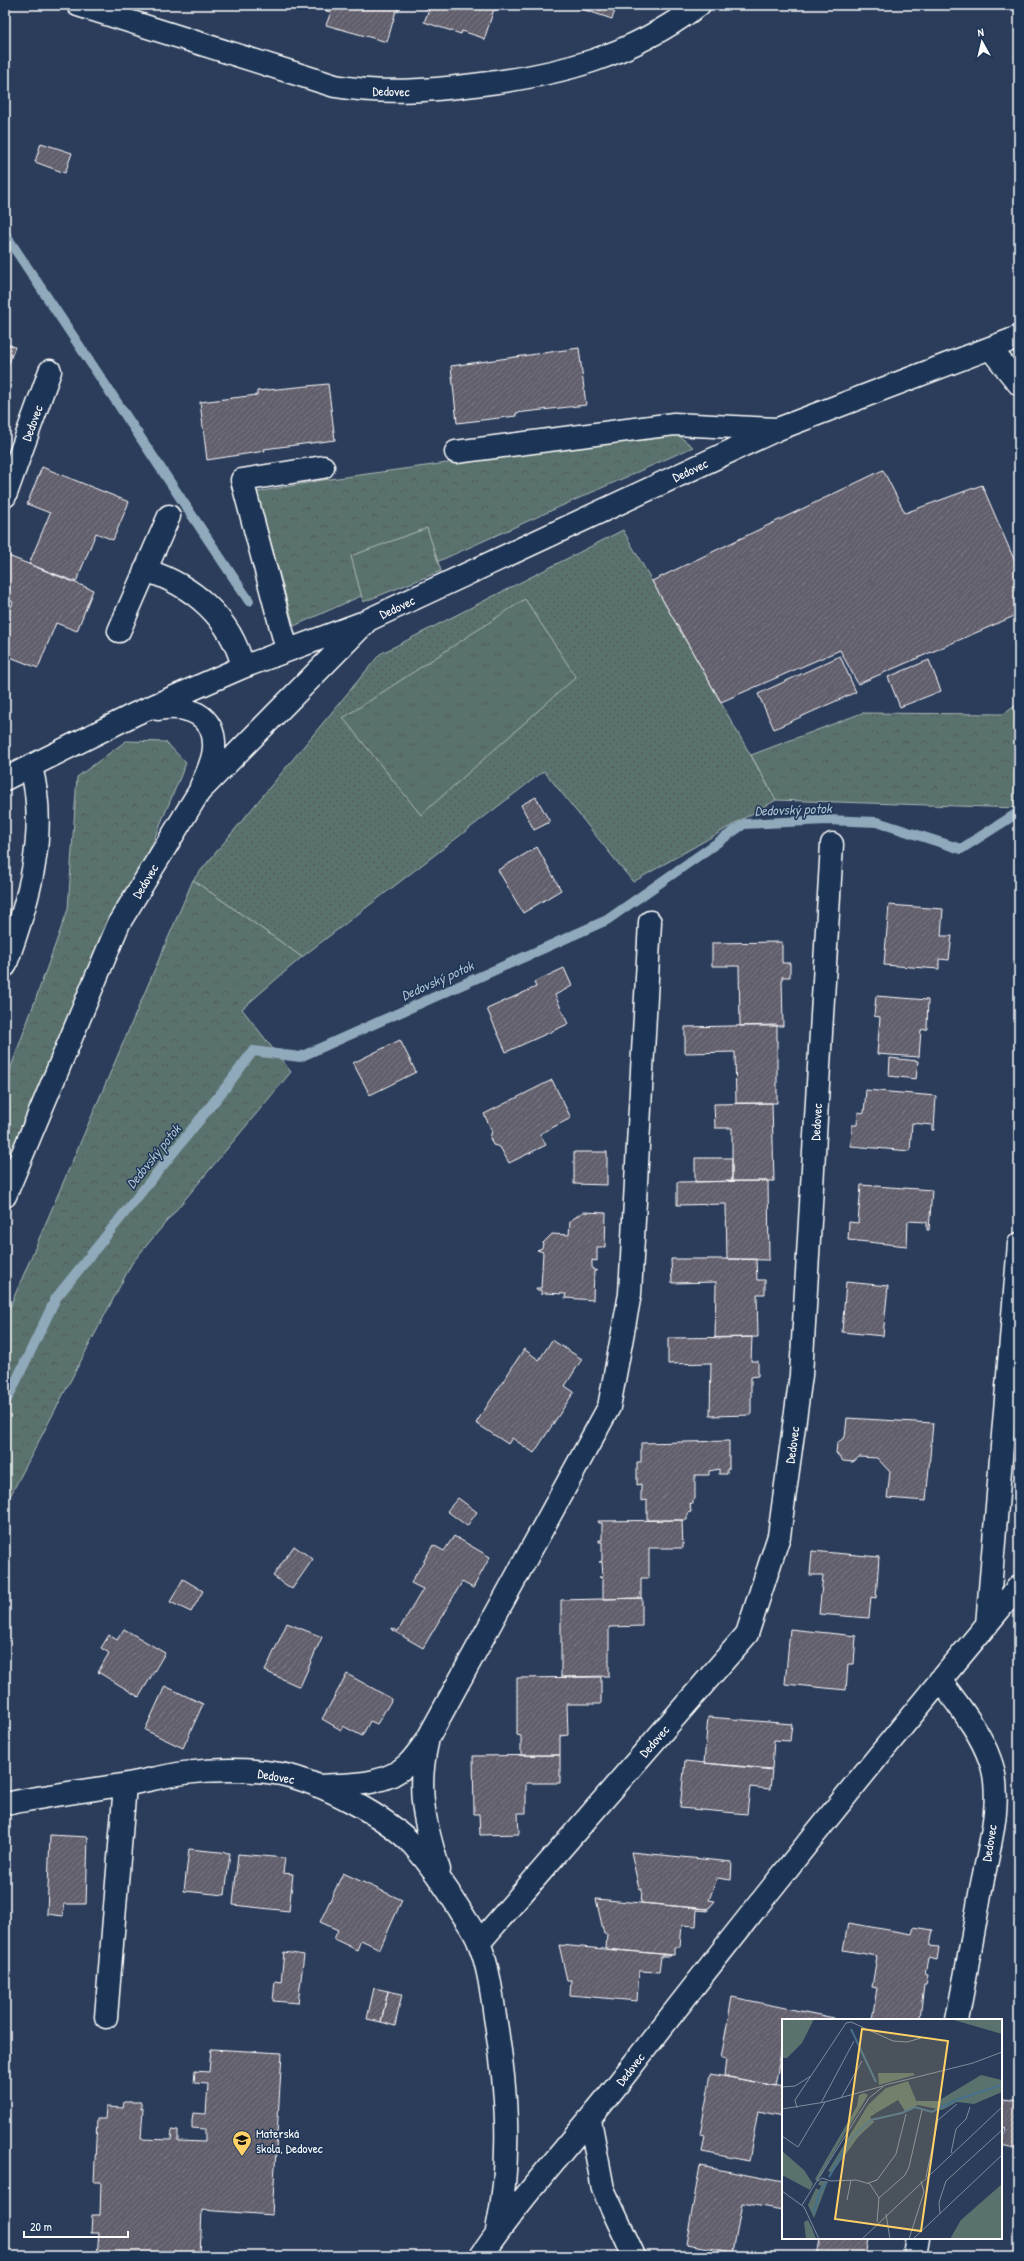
<svg xmlns="http://www.w3.org/2000/svg" width="1024" height="2261" font-family="'Patrick Hand',sans-serif">
	<defs>
		<pattern id="grass-dots" width="8" height="8" patternUnits="userSpaceOnUse"><rect width="8" height="8" fill="#5a726e"/><path d="M2 2h.1M6 6h.1" fill="none" stroke="#525b5a" stroke-width="1.8" stroke-linecap="round"/></pattern>
		<pattern id="forest-crowns" width="20" height="18" patternUnits="userSpaceOnUse"><rect width="20" height="18" fill="#5a726e"/><path d="M2 6a3 3 0 1 1 6 0M12 15a3 3 0 1 1 6 0" fill="none" stroke="#525b5a"/></pattern>
		<pattern id="park-tufts" width="24" height="20" patternUnits="userSpaceOnUse"><rect width="24" height="20" fill="#5a726e"/><path d="M3 7l-1-3M5 7V3M7 7l1-3M15 17l-1-3M17 17v-4M19 17l1-3" fill="none" stroke="#525b5a"/></pattern>
		<pattern id="building-hatch" width="6" height="6" patternUnits="userSpaceOnUse"><rect width="6" height="6" fill="#625e6d"/><path d="M-1 1l2-2M0 6l6-6M5 7l2-2" fill="none" stroke="#7a7683"/></pattern>
	</defs>
	<rect width="100%" height="100%" fill="#2b3d5b"/>
	<filter id="ink" filterUnits="userSpaceOnUse"><feTurbulence type="fractalNoise" baseFrequency=".025" numOctaves="2"/><feDisplacementMap in="SourceGraphic" scale="8" xChannelSelector="R" yChannelSelector="G"/><feConvolveMatrix kernelMatrix="1 2 1 2 8 2 1 2 1" color-interpolation-filters="sRGB"/></filter>
	<g filter="url(#ink)">
		<!-- grass -->
		<path fill="url(#grass-dots)" stroke="#acb8b6" d="M623,530L776,800L633,882L544,771L302,957L193,880L380,654Z"/>
		<!-- forest -->
		<path fill="url(#forest-crowns)" stroke="#acb8b6" d="M674,432L693,447L294,626L257,492L323,480Z
			M1019,703V808L776,800L751,755L862,713L1004,714Z
			M126,741L166,742L186,763L5,1196V1084L68,909L77,777Z
			M193,880L302,957L242,1009L291,1072L132,1263L5,1506V1318Z"/>
		<!-- park -->
		<path fill="url(#park-tufts)" stroke="#acb8b6" d="M427,528L441,571L363,602L351,556Z
			M525,599L576,677L421,815L343,718Z"/>
		<g fill="none" stroke-linecap="round" stroke-linejoin="round">
			<!-- stream -->
			<path stroke="#90a9bb" stroke-width="10" d="M5,234L249,601
				M5,1404L56,1298L226,1087L253,1051L300,1057L607,920L744,824L827,820L877,822L961,849L1019,812"/>
		</g>
		<!-- building -->
		<path fill="url(#building-hatch)" stroke="#fff" d="M333,5H398L397,9L399,10V12L396,11L387,42L326,25L331,12L326,11L327,8L332,10Z
			M425,5H498L496,11L494,9L484,40L483,38L462,31L461,34L424,22L429,10L424,8Z
			M570,5H617L612,19Z
			M41,143L72,153L65,173L35,162Z
			M5,343L15,347L5,373Z
			M579,348L586,405L516,413V416L457,423L451,366Z
			M328,384L335,440L264,449L265,451L207,460L200,402L257,395V391Z
			M42,467L129,502L113,540L96,533L76,582L29,564L50,513L27,504Z
			M883,470L905,513L982,485L1019,571V614L858,684L840,650L721,702L652,581Z
			M6,555L93,590L77,631L56,623L38,668L5,655V622L13,602L5,598Z
			M840,656L856,692L774,729L758,694Z
			M929,660L941,691L900,707L888,677Z
			M536,797L550,822L534,830L521,805Z
			M537,847L561,890L523,913L498,870Z
			M889,905L943,909L941,936H952L949,960L939,959V969L884,965Z
			M782,942V963H790V977H782L783,1026H740L739,966H712V943Z
			M564,968L572,986L555,995L568,1024L506,1052L487,1009L536,987L534,982Z
			M876,996L928,1000L927,1029L921,1030L919,1057L877,1054L880,1017L874,1016Z
			M777,1025V1103H736L735,1052L685,1053V1027Z
			M400,1040L416,1072L370,1095L353,1063Z
			M890,1058L918,1061L916,1079L889,1076Z
			M552,1080L571,1118L540,1134L546,1145L509,1163L500,1147L493,1145L490,1138L492,1131L484,1114Z
			M866,1090L936,1096L934,1130H932V1125L912,1123L910,1151L851,1146L852,1125H857L858,1112L864,1113Z
			M772,1103L774,1181H732V1128H715L714,1104Z
			M574,1152H607V1185L574,1184Z
			M695,1158H732V1181L695,1182Z
			M768,1181L769,1260L727,1259L726,1204L677,1205V1182Z
			M861,1185L932,1190L929,1230H927V1222L908,1221L907,1246L848,1240L849,1222L858,1223Z
			M583,1212L606,1213L605,1247H597V1261L592,1260V1269L597,1271H594L593,1300L565,1298L566,1294L543,1293L541,1295V1290H536V1288H541L543,1252L537,1250L542,1248L543,1243L552,1234L569,1235L570,1221Z
			M671,1259H756L757,1280H765V1294H757L758,1337L715,1338L716,1282L672,1283Z
			M846,1282L888,1286L883,1336L842,1332Z
			M752,1337L751,1361H758V1376L751,1377V1415L710,1416L711,1363L668,1364V1338Z
			M552,1340L582,1359L565,1386L574,1392L534,1453L512,1438L508,1444L476,1423L524,1349L539,1360Z
			M847,1418L933,1423L926,1501L887,1498L890,1472L877,1458L859,1457L853,1462L843,1461L836,1453L837,1443L845,1437Z
			M729,1441V1469H727V1474H719V1469L709,1471V1475H695V1499L693,1500V1504L690,1503L691,1512L687,1513V1520H647V1500L641,1501V1484L637,1485V1462H641V1443Z
			M458,1498L477,1512L467,1526L447,1511Z
			M682,1520L683,1548H649V1578H641V1598L603,1599V1579L599,1577H603L602,1562H599L602,1561V1542H599V1540H602V1523H599L598,1521Z
			M454,1536L490,1557L473,1588L462,1582L423,1648L392,1630V1628L398,1631L423,1589L411,1583L433,1545L444,1551Z
			M294,1546L313,1559L292,1589L273,1576Z
			M812,1551L879,1557L876,1598L871,1597L869,1618L819,1614L823,1575H810Z
			M183,1579L203,1591L191,1612L170,1602Z
			M642,1598V1626L609,1627V1676L561,1677V1600Z
			M287,1623L322,1637L300,1687L265,1671Z
			M124,1629L165,1653L139,1697L98,1672L109,1653L101,1648L109,1635L117,1640Z
			M790,1629L856,1636L854,1664H848L846,1690L785,1684Z
			M347,1674L392,1699L377,1724L370,1721L362,1736L343,1726L341,1730L322,1719Z
			M601,1677V1704H567L568,1735L560,1736V1755H521V1736L517,1735V1678Z
			M165,1686L203,1704L183,1748L145,1730Z
			M708,1717L792,1724L790,1741L774,1740L772,1769L704,1763Z
			M560,1755V1783H526V1813H518L519,1834L480,1835L479,1814H474L473,1756Z
			M685,1761L772,1770L770,1789L750,1787L747,1814L680,1808Z
			M50,1835L88,1837L86,1904H64L63,1916L47,1914Z
			M189,1849L230,1853L225,1895L184,1891Z
			M631,1852L732,1862L731,1880L717,1878L709,1900L715,1901L708,1909L641,1903L642,1889L639,1888Z
			M238,1854L285,1858L283,1873L293,1874L289,1911L233,1905Z
			M343,1873L402,1900L380,1949L361,1940L357,1950L334,1939L338,1930L320,1922Z
			M596,1899L708,1909V1911L697,1910L696,1926L682,1925L680,1947H674V1955L606,1949L607,1934H604Z
			M848,1923L912,1934L914,1927L933,1930L930,1946L939,1947L937,1960L928,1958L925,1974L928,1975L926,1985H924L920,2018L918,2020H872L877,1988L872,1987L877,1956L843,1950Z
			M559,1945L671,1955V1956H661L659,1972L639,1971L637,2001L570,1995L571,1980H567Z
			M284,1952L304,1955L298,2003L273,2001L275,1981L281,1982Z
			M374,1988L388,1991L381,2022L367,2019Z
			M388,1991L402,1994L395,2026L381,2022Z
			M732,1997L834,2018V2020H783V2041L775,2086L724,2076L726,2059L721,2058Z
			M211,2049L282,2053L272,2215L202,2210L200,2256H97L99,2233H91L92,2215H100L101,2182H94L97,2119H105L106,2107L123,2108L124,2102H141V2109L143,2108L141,2139L171,2140L172,2130L178,2131V2141L205,2142V2129L192,2128V2120L193,2113L206,2114L208,2084L194,2083L195,2071L209,2072Z
			M711,2074L783,2087V2116L758,2111L749,2161L702,2152L705,2135L700,2134Z
			M1003,2100L1019,2102V2150L1001,2146L1005,2128L1001,2127Z
			M700,2166L783,2182V2210L742,2203L733,2252L686,2244Z
			M821,2238H869L866,2256H818Z"/>
		<g fill="none" stroke-linecap="round" stroke-linejoin="round">
			<!-- minor casing -->
			<g stroke="#fff" stroke-width="25">
				<path id="minor" d="M78,5L335,86C382,94 427,91 474,85C560,75 629,57 699,5
					M990,348L1019,384
					M456,452L674,424L775,429
					M5,496L50,371
					M145,570C193,585 231,618 243,667
					M119,631L169,516
					M287,650L242,480L323,467
					M158,709C186,704 216,714 214,748C213,761 207,774 201,786
					M5,779L135,714L243,667L362,623
					M5,966C28,903 49,834 31,767
					M5,1196L119,923L199,792L368,620L778,429L1019,337
					M987,1625L1019,1244
					M940,1680C958,1705 980,1731 990,1760C1005,1798 987,1855 980,1894C973,1936 965,1978 957,2020
					M427,1743C416,1790 425,1825 439,1870
					M317,1786C348,1784 384,1787 408,1764C415,1757 421,1748 427,1740L609,1407L630,1294L650,922
					M5,1804C44,1796 83,1791 122,1785C142,1782 163,1776 184,1773C214,1769 250,1769 281,1774C320,1782 386,1816 413,1845C431,1865 446,1887 460,1910C466,1921 475,1931 479,1943C488,1964 492,1994 495,2017C507,2089 512,2159 497,2230
					M479,1943L747,1634L779,1536L801,1375L832,844
					M106,2017L125,1785
					M590,2120L603,2189L634,2256
					M481,2256C523,2194 575,2139 621,2080C750,1913 883,1748 1019,1586
					M915,2256L918,2238"/>
			</g>
			<!-- minor -->
			<use href="#minor" stroke="#1d3557" stroke-width="22"/>
		</g>
	</g>
	<!-- icons -->
	<defs>
		<g id="school-pin" transform="scale(1)"><path d="M0 17L-7.5 6A9.5 9.5 0 1 1 7.5 6Z" fill="#ffd166" stroke="#1d3557"/><path d="M0-5L7-2L0 1L-7-2ZM-4 1L0 2.5L4 1V4Q0 6-4 4Z" fill="#111"/></g>
	</defs>
	<g fill-rule="evenodd">
		<use href="#school-pin" x="242" y="2140"/>
	</g>
	<g text-anchor="middle" dominant-baseline="central" stroke-width="3" stroke-linejoin="round" paint-order="stroke">
		<!-- street labels -->
		<g font-size="13" fill="#fff" stroke="#1d3557">
			<text transform="translate(391 91) rotate(1)">Dedovec</text>
			<text transform="translate(32 423) rotate(-70)">Dedovec</text>
			<text transform="translate(690 470) rotate(-25)">Dedovec</text>
			<text transform="translate(397 607) rotate(-25)">Dedovec</text>
			<text transform="translate(145 881) rotate(-59)">Dedovec</text>
			<text transform="translate(816 1122) rotate(-87)">Dedovec</text>
			<text transform="translate(792 1445) rotate(-82)">Dedovec</text>
			<text transform="translate(654 1741) rotate(-49)">Dedovec</text>
			<text transform="translate(276 1776) rotate(10)">Dedovec</text>
			<text transform="translate(989 1843) rotate(-81)">Dedovec</text>
			<text transform="translate(630 2069) rotate(-52)">Dedovec</text>
		</g>
		<!-- poi labels -->
		<g font-size="13" fill="#fff" stroke="#1d3557" text-anchor="start">
			<text x="256" y="2133">Materská<tspan x="256" dy="15">škola, Dedovec</tspan></text>
		</g>
		<!-- water labels -->
		<g font-size="14" font-style="italic" fill="#acbfcc" stroke="#1d3557">
			<text transform="translate(793 809) rotate(-2)">Dedovský potok</text>
			<text transform="translate(437 980) rotate(-24)">Dedovský potok</text>
			<text transform="translate(153 1156) rotate(-51)">Dedovský potok</text>
		</g>
	</g>
	<!-- overview -->
	<g transform="translate(782 2019)">
		<rect width="220" height="220" fill="#2b3d5b"/>
		<path d="M126,62L136,86L123,92L116,81L94,94L86,86L104,69ZM38,162H46L32,199L26,186L34,169L37,171L39,167L36,165ZM26,201L30,209L34,220H24L22,203Z" fill="#5a726e"/>
		<path d="M0,0H32L20,24L5,39H0ZM167,0H220V15L172,1ZM96,54H131L133,56L97,66ZM199,56L220,61V73L192,85L175,83L160,91L136,86L134,82H156ZM82,74L86,76L35,162L33,160L75,87L77,76ZM86,86L94,94L88,98L92,103L76,118L50,154L46,152ZM0,132L22,151L31,165L28,171L0,156ZM220,165V220H168L179,201Z" fill="#5a726e"/>
		<path d="M117,66L120,74L106,83L100,74Z" fill="#5a726e"/>
		<path fill="none" stroke="#46708e" stroke-width="2" d="M69,10L94,63M47,158L69,120L89,101L120,94L133,88L150,93L174,81L220,66M32,194L37,174L45,163"/>
		<path fill="none" stroke="#808b9d" stroke-width="1" d="M0,68L13,67L29,57M59,79L80,42M39,84L72,22M15,89L13,81L64,4L69,3L111,22L125,23L139,19M0,90L43,83L101,67M0,117L16,128L43,83M169,134L174,110L184,100L188,88M144,158L156,101L175,85M36,162L40,159L49,162L74,161L88,165L97,179L95,203M86,164L95,161L114,135L124,95M0,172L22,188L37,220M97,179L123,156L127,148L140,91M65,181L69,161M20,186L87,79L103,66L191,44L220,33M104,195L108,220M158,195L157,183L164,162L220,111M80,220L220,88M127,220L142,173L139,162M131,220L220,136"/>
		<path fill="#ffd166" fill-opacity="0.15" stroke="#ffd166" stroke-width="2" d="M80,10L166,22L139,212L53,200Z"/>
		<rect width="220" height="220" fill="none" stroke="#fff" stroke-width="2"/>
	</g>
	<!-- margin -->
	<rect width="1024" height="2261" fill="none" stroke="#1d3557" stroke-width="20"/>
	<rect x="10" y="10" width="1004" height="2241" fill="none" stroke="#fff" stroke-width="1.5" filter="url(#ink)"/>
	<!-- north arrow -->
	<g transform="translate(982 42) rotate(352)" stroke="#1d3557" stroke-width="3" paint-order="stroke">
	<path d="M0-3L7 15L0 10L-7 15Z" fill="#ffffff"/>
	<text y="-6" font-size="11" font-weight="bold" text-anchor="middle" fill="#ffffff">N</text>
	</g>
	<!-- scale -->
	<path d="M24 2231v6h104v-6" fill="none" stroke="#ffffff" stroke-width="2"/>
	<text x="30" y="2231" font-size="12" fill="#ffffff" stroke="#1d3557" stroke-width="3" paint-order="stroke">20 m</text>
</svg>
